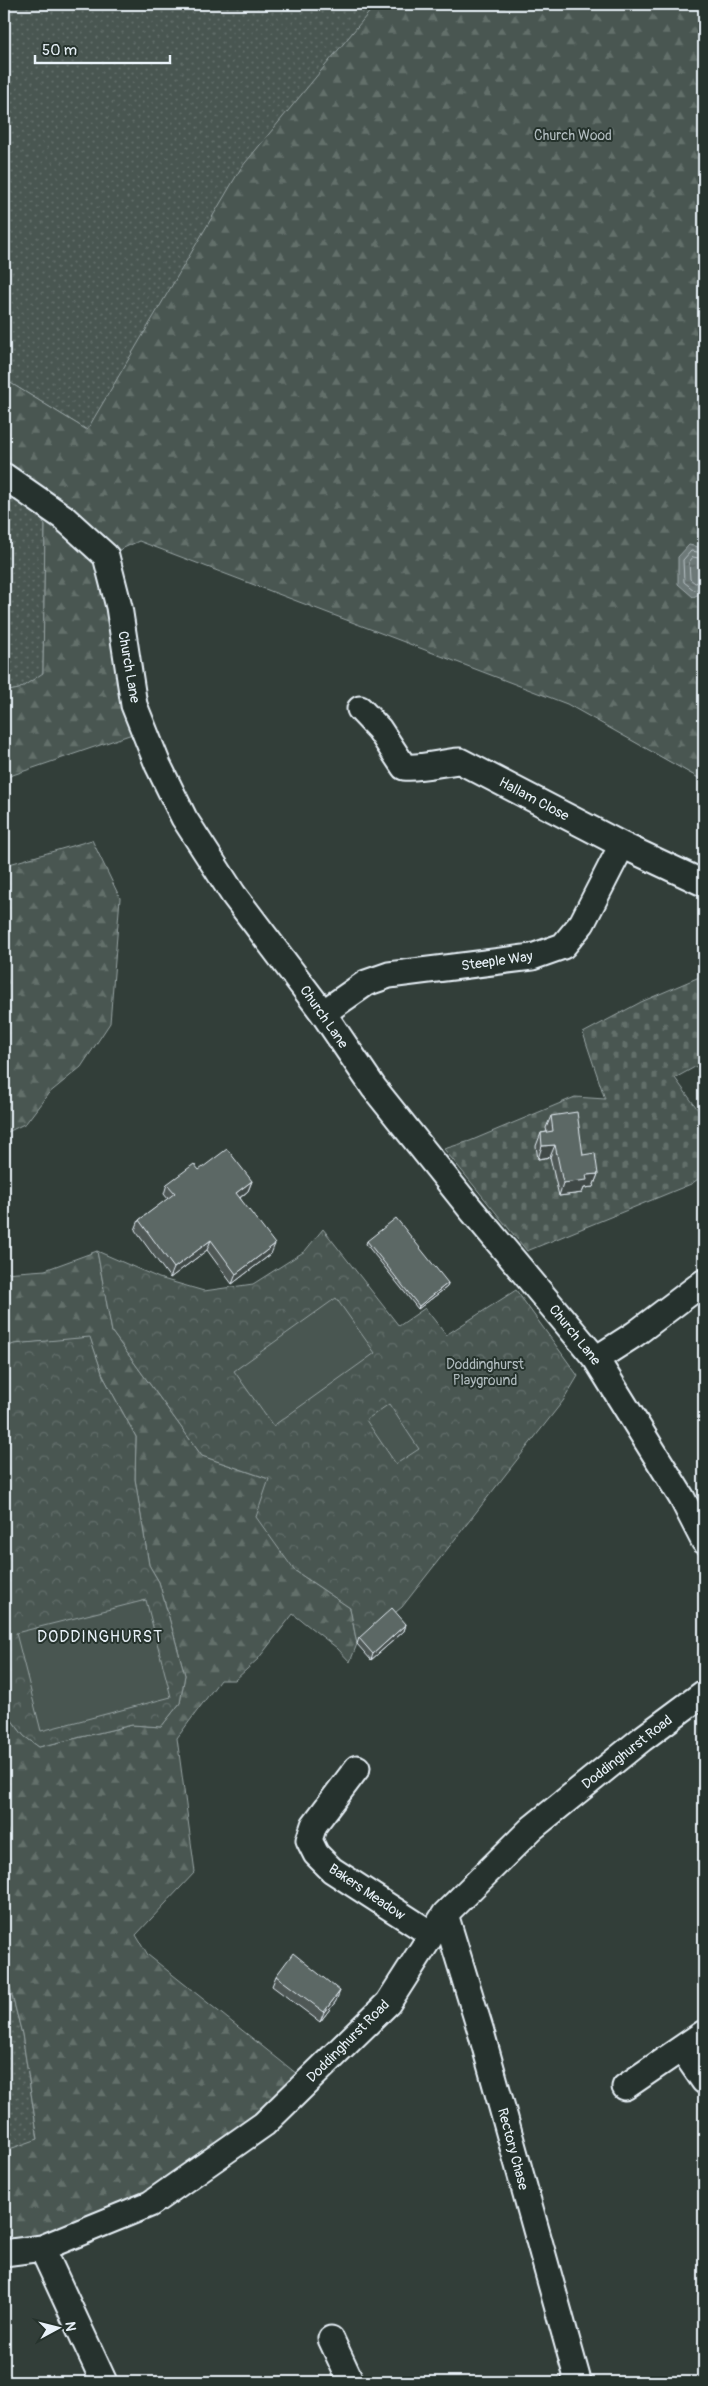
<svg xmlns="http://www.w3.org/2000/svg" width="708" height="2386" font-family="Pangolin,sans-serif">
	<defs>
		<pattern id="grass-dots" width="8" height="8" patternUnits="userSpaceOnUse" patternTransform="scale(1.25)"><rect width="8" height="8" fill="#495651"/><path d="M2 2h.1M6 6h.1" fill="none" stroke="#636f6b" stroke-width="1.8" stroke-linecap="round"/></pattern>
		<pattern id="forest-firs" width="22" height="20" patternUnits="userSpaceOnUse" patternTransform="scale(1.25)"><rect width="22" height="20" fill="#495651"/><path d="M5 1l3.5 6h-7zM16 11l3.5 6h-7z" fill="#636f6b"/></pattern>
		<pattern id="cemetery-stones" width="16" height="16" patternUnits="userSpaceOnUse" patternTransform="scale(1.25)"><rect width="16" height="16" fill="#495651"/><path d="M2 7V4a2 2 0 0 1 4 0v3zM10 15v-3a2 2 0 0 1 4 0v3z" fill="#636f6b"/></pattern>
		<pattern id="park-crowns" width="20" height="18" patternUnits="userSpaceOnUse" patternTransform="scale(1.25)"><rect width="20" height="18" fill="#495651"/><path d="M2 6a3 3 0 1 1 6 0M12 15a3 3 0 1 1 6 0" fill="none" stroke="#636f6b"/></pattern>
		<pattern id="water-ripples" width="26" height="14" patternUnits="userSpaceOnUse" patternTransform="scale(1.25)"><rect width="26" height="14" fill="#6d7978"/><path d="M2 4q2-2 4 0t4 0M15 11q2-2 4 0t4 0" fill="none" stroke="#5b6363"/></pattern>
	</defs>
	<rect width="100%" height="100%" fill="#323e39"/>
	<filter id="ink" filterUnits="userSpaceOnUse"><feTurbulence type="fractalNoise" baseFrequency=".02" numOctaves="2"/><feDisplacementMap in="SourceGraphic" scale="10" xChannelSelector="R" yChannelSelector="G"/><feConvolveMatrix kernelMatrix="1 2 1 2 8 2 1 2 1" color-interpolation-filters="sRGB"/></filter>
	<g filter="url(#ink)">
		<!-- grass -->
		<path fill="url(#grass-dots)" stroke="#98a4a4" d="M4,4H704V781L87,430L4,379Z
			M4,476L35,497L45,526L43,674L19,689L4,692Z
			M4,1964L22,2034L38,2140L4,2151Z"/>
		<!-- forest -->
		<path fill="url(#forest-firs)" stroke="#98a4a4" d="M376,4H704V781L567,704L139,541L106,556L144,730L4,778V692L19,689L43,673L45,526L35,497L4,476V379L87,430L241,168Z
			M92,840L120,898L110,1023L81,1067L48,1094L26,1123L4,1134V858L6,865Z
			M97,1251L112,1332L202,1456L269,1479L294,1570L350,1608L357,1644L350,1662L337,1648L293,1614L258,1659L235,1680H220L177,1738L195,1872L136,1935L148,1955L307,2082L150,2204L4,2253V2151L38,2139L22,2034L4,1964V1710L24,1736L39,1747L132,1725L161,1727L180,1703L185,1675L159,1582L149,1565L135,1479L136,1437L103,1376L90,1338L15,1344L4,1348V1273L45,1270Z"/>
		<!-- cemetery -->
		<path fill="url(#cemetery-stones)" stroke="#98a4a4" d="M704,975V1062L675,1078L704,1118V1175L691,1184L527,1251L444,1149L470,1141L575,1097L605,1099L583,1033L641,1002Z"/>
		<!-- park -->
		<path fill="url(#park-crowns)" stroke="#98a4a4" d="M323,1229L399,1326L425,1308L446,1335L516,1290L578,1376L563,1401L402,1607L357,1644L350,1608L294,1570L256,1517L269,1479L202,1456L112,1332L97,1251L159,1278L204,1291L253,1284L305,1251Z
			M90,1337L103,1376L136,1437L135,1479L149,1565L159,1582L185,1675L180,1703L161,1727L132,1725L39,1747L24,1736L4,1710V1348L14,1344Z"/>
		<!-- garden -->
		<path fill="#495651" stroke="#98a4a4" d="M336,1298L375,1353L273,1426L234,1371Z
			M389,1404L419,1449L396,1464L366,1420Z
			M146,1600L171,1697L41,1731L16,1633Z"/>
		<!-- water -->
		<path fill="url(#water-ripples)" stroke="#9ea9ab" d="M689,545L704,548V592L693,597L678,584V557Z"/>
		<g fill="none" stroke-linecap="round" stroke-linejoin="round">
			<!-- shore -->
			<path stroke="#b7c1c5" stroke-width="1" d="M704,553L691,551L683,560L684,582L694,590L704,587
				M704,559L693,557L689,562L690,579L695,583L704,581"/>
			<!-- minor casing -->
			<g stroke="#e8f1f8" stroke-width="29">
				<path id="minor" d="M4,476L63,517L106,556L119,607L134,705L158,765L184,818L233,894L323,1013L374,1088L469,1207L596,1359L682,1498L704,1541
					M360,709L379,729L404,767C422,769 442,762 460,761L622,845L701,882
					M323,1013L366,983L389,975L532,957L563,946L582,923L622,845
					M596,1359L635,1334L704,1282
					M357,1768L314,1825L309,1840L316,1854L332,1870L431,1934
					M445,1914L481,2032L578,2381L574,2382
					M682,2049L704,2081
					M625,2087L704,2033
					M42,2248L104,2382
					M4,2253L42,2248L150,2204L264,2124L388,2003L445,1914L532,1828L642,1739L704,1693
					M331,2339L351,2382"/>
			</g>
			<!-- minor -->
			<use href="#minor" stroke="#26332d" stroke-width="25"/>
		</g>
		<!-- wall -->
		<path fill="#4f5957" stroke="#e8f1f8" d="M551,1116L598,1174L593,1187L584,1188L582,1193L559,1196L550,1157L538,1159L536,1146L541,1133L547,1132L546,1128Z
			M252,1181L248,1191L240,1198L271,1254L232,1284L207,1250L170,1278L135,1230L139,1220L168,1199L164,1194L167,1184Z
			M367,1241L448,1283L447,1287L418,1309L366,1244Z
			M406,1624L404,1631L371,1660L357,1644L359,1638Z
			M276,1976L336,2001L320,2022L272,1986Z"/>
		<!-- shaded-wall -->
		<path fill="#404947" stroke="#e8f1f8" d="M555,1145L550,1157L538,1159L542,1146Z
			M598,1174L593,1187L584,1188L582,1193L559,1196L563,1183L586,1175Z
			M252,1181L248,1191L233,1203L236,1193Z
			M211,1240L207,1250L170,1278L174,1268Z
			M275,1244L271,1254L232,1284L236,1274Z
			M448,1283L447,1287L418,1309L419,1306Z
			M406,1624L404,1631L371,1660L373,1654Z
			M340,1991L336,2001L320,2022L324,2012Z"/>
		<!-- building -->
		<path fill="#5c6865" stroke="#e8f1f8" d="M577,1112L583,1155L595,1153L598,1174L586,1175L587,1180L563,1183L555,1145L542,1146L541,1133L553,1131L551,1116Z
			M227,1149L252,1181L236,1193L275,1244L236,1274L211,1240L174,1268L139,1220L175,1193L167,1184L194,1164L199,1170Z
			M396,1218L448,1283L419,1306L367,1241Z
			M392,1608L406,1624L373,1654L359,1638Z
			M293,1953L340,1991L324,2012L276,1976Z"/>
	</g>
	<g text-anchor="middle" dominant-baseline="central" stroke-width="4" stroke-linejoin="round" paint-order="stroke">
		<!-- park labels -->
		<g font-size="14" fill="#b0bbbe" stroke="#26332d">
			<text x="573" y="135">Church Wood</text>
			<text x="485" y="1364">Doddinghurst<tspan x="485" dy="16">Playground</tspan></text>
		</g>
		<!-- street labels -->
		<g font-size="14" fill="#e8f1f8" stroke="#26332d">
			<text transform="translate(129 667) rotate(80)">Church Lane</text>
			<text transform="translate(534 799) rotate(28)">Hallam Close</text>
			<text transform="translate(497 961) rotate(-8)">Steeple Way</text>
			<text transform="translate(324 1017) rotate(55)">Church Lane</text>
			<text transform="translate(575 1335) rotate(51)">Church Lane</text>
			<text transform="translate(627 1752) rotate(-38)">Doddinghurst Road</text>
			<text transform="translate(367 1892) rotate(34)">Bakers Meadow</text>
			<text transform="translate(348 2041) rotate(-45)">Doddinghurst Road</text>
			<text transform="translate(513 2149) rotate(75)">Rectory Chase</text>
		</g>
		<!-- quarter labels -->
		<g font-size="16" letter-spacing="1" fill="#e8f1f8" stroke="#26332d">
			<text x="100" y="1637">DODDINGHURST</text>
		</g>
	</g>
	<!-- margin -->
	<rect width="708" height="2386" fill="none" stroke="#26332d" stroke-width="20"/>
	<rect x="10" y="10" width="688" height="2366" fill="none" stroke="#e8f1f8" stroke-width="2" filter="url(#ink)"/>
	<!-- north arrow -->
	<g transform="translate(58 2328) rotate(83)" stroke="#26332d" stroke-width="4" paint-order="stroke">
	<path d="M0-4L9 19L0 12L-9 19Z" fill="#e8f1f8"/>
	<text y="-8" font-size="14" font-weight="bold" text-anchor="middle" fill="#e8f1f8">N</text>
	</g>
	<!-- scale -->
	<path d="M35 55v8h135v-8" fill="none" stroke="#e8f1f8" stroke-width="2.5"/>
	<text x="42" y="55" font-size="15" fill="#e8f1f8" stroke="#26332d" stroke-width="4" paint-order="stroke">50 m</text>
</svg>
